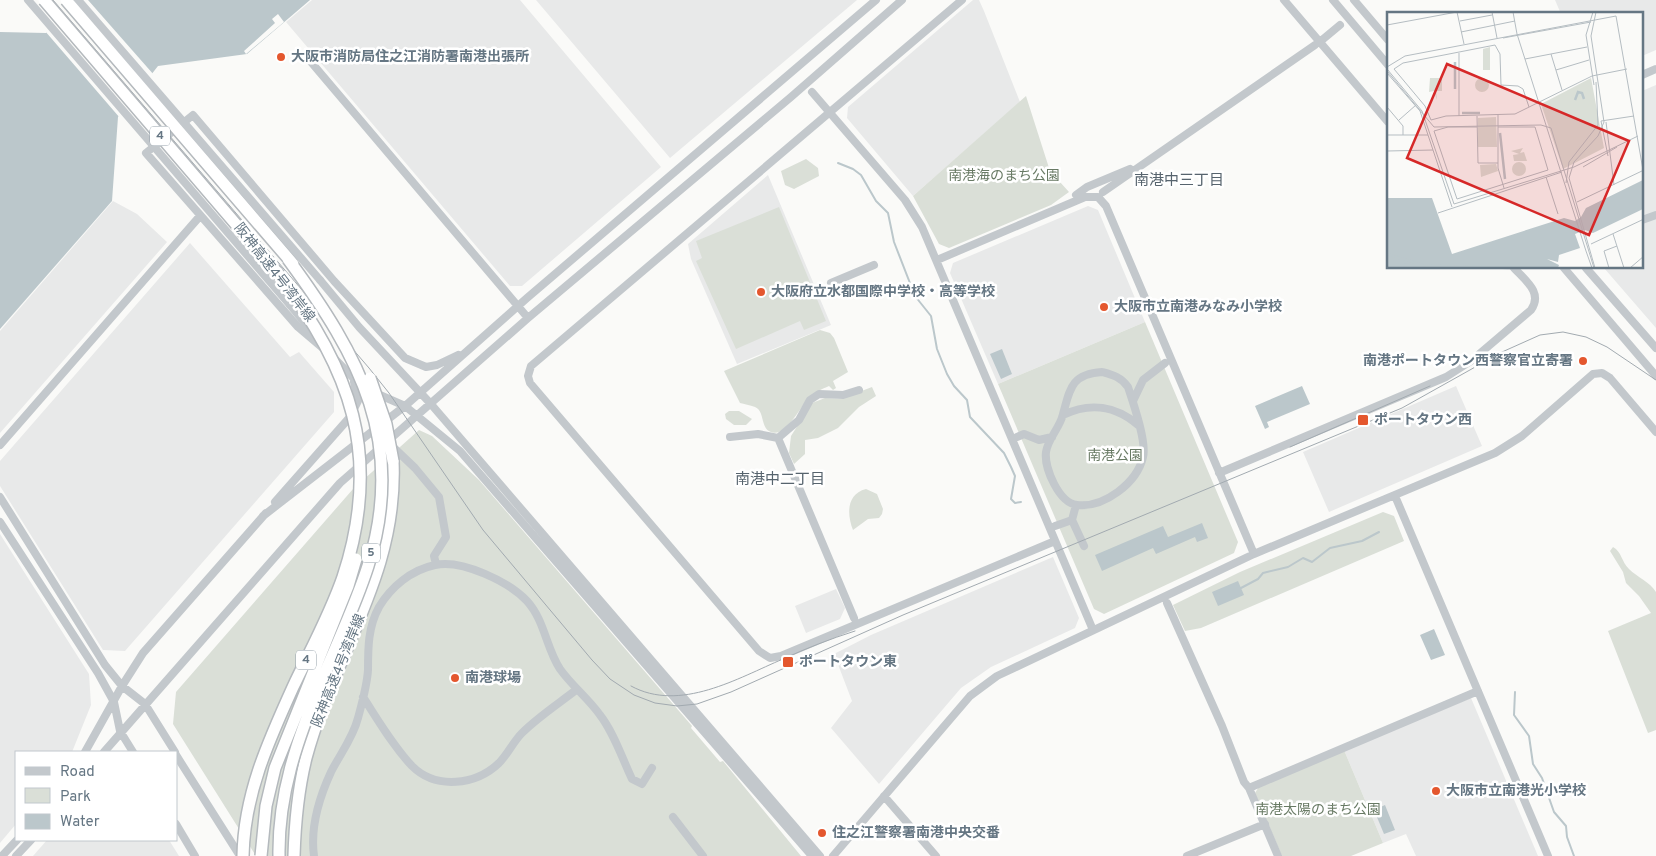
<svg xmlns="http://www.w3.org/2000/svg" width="1656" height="856" font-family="Overpass,'Noto Sans JP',sans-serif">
	<rect width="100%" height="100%" fill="#fafaf8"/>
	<!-- built -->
	<path fill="#e8e9e9" d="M312,0H520L661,167L522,286H510L286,22Z
		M536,0H857L670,158Z
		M973,0H979L984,11L1020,102L913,196L847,118L848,107Z
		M1555,0H1656V50L1642,56V14H1561Z
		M1656,85V328L1604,268H1642V91Z
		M768,175L831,325L737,364L691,259L688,244Z
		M113,201L137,214L167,242L0,433V331Z
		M1088,206L1098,210L1145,322L998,384L950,273L953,263Z
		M190,243L290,357L299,352L334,392V412L125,651L103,650L0,486V461Z
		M1456,386L1482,446L1329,512L1303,452Z
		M0,534L89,674L91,705L72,752H16V824L0,843Z
		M1053,557L1079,618L1075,628L991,667L961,688L879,784L831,728L852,701L834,654L871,635Z
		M836,589L845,608L840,619L806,633L795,606Z
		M1471,698L1538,856H1416L1406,834L1383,843L1344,750Z
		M47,840H169L179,856H33Z"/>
	<!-- green -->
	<path fill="#dadfd7" d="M1026,96L1050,171L1069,192L1051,205L949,248L939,244L913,196Z
		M806,159L818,168L819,176L794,189L785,185L781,171Z
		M779,207L826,321L804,330L800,321L736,349L696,261L702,258L696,241Z
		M1145,322L1238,542L1234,553L1104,614L1094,609L998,384Z
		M820,330L830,333L834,338L848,372L833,381L836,388L833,390L829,386C822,389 815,392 809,398C801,405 786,438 771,432C760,428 765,411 755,407C750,405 744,404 740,403L724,371Z
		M872,387L876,396L859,407L838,428L818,438L805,440V454L794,464L789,453L791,436L812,403L825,398L841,399Z
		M729,411H739L752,419L746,425H734L726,419L725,414Z
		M419,430L432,436L479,480L692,726L691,728L720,762L723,761L801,856H256L173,724L176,692L353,489Z
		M866,489L877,494L883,509L882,514L879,518L868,519L853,530C847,515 846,494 866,489Z
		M1383,512L1394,516L1404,541L1201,628L1185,631L1173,605L1240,572Z
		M1613,547C1622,552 1621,561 1629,569C1637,577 1650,582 1656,592V730L1648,733L1608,631L1651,613L1639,596L1626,583L1623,572L1610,551Z
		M1344,750L1383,843L1351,856H1282L1255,793L1260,785Z"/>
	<!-- water -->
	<path fill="#bbc7cb" d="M75,0H310L247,54L158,66L118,117L112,201L0,329V32L46,33Z
		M1002,349L1012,374L1001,379L990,354Z
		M1302,386L1310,404L1267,422L1269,427L1265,429L1255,406Z
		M1202,523L1208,538L1197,542L1195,537L1156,554L1153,548L1102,571L1095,555L1163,526L1168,537Z
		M1238,581L1244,595L1218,606L1212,592Z
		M1434,629L1445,655L1431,660L1420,635Z
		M1385,805L1395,830L1384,834L1374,810Z"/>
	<!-- pier -->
	<path fill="#fafaf8" d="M72,0H88L154,75L120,118L45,31Z
		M278,14L284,22L246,54L244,51L275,23L272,19Z"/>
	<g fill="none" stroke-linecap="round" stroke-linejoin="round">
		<!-- stream -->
		<path stroke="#bbc7cb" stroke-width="2" d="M838,163L853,169L861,175L876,201L888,213L894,242L915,296L931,316L937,349L947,374L954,386L967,400L970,417L1004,453L1011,467L1015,476L1011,499L1015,503L1021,502
			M1241,588L1258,579L1263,573L1288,567L1303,558L1312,562L1330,548L1362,541L1379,532
			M1515,692L1514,715L1529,736L1533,764L1542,778L1554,812L1566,826L1567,837L1574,856"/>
		<!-- highway casing -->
		<g stroke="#b4b9bd" stroke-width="14">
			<path id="highway" d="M294,856C295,823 298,790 306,758C334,653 398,575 393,461"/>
		</g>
		<!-- minor -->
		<path stroke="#c3c8cc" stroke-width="8" d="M962,0L531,366L528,376L530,383L759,651L770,658L781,656L1055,541
			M1284,0L1388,122
			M1333,0L1388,65
			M1354,0L1388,40
			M1322,40L1340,25
			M311,62L528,318
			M1642,75L1656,69
			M812,92L905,200L922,227L1093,630
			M1103,192L1315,45
			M1076,195L1087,187L1130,169
			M1642,220L1656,215
			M937,260L1085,197H1098L1106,206L1254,554
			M1564,268L1656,376
			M1586,268L1656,348
			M320,280L359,327L430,403L820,856
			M831,283L874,265
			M290,305L311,330
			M325,350L298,327L146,153L193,115L334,281L405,358L426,367L437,365L458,355
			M334,358L362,387
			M1102,372C1113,375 1121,377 1128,387C1133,402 1147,442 1143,457C1137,483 1104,508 1077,505C1059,503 1044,468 1046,452C1048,438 1060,428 1063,414C1070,389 1071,374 1102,372Z
			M373,392L405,406L460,451L812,856
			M1133,401L1143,380L1165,363
			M1063,415C1090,402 1116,406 1138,425
			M730,437L758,434L778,438
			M1017,437L1024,434L1039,440L1052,437
			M778,438L854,618
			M778,438L799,420L810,400L819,394L843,395L859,390
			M0,445L200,216
			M394,448L415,468L439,497L446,537L434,556L436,564
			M1219,473L1446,377L1471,361L1531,310C1543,293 1526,281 1514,268
			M1395,496L1548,856
			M0,497L105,665L122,686L145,704L175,752
			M275,502L350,417L358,401L354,382
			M1076,505L1072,520L1084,546
			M263,516L405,406L527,298L876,0
			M0,522L98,673L114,702L120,731L133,752
			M1055,526L1072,520
			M1167,603L1222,726L1244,782L1249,788L1278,856
			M363,697C378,720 393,746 412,766C436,790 476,785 499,763C508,754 513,742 522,733C538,717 558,704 576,690
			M85,752L122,686L143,653L266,513
			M104,752L340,483L528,318L791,97L902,0
			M176,755L240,856
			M1249,788L1478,691
			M884,796L936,856
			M673,817L703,856
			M176,824L195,856
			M2,856L17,840
			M16,856L31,840
			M314,856C310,827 319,798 331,772C340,754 353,738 358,718C362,703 367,686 368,670C368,648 368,627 379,607C391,587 411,570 435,565C462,559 509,582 527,601C545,621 546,648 560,669C572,686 588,698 600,715C614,733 622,758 632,779L642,784L652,768
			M833,856L970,696L997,676L1254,554L1495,453L1522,436L1593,374L1602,373L1610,378L1656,432
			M1187,856L1265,824"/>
		<!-- highway -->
		<use href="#highway" stroke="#fff" stroke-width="11"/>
		<!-- tram -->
		<path stroke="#a2aab0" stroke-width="1" d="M53,0L369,368L389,393L483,530L592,660L610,679L634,695L655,703L677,706L697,704L731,692L903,615L1402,408L1502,352L1540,335L1563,332L1586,337L1607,347L1656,380
			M1290,447L1430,386
			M631,686C680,713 738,678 783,659C807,648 830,639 855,631"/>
		<!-- highway-bridge casing -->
		<g stroke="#b4b9bd" stroke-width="14" stroke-linecap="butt">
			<path id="highway-bridge" d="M44,0L276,271C351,368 383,456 343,577C330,615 310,651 293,687C268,742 244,795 243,856
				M66,0L293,264
				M370,378L386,424L393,461
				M261,856L266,806L275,768L348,586L356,559
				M279,856C278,795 297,740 320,685C336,645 355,607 368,566C407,442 360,357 288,259"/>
		</g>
		<!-- minor-bridge -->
		<path stroke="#c3c8cc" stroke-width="8" d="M28,0L290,305
			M78,0L320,280"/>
		<!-- highway-bridge -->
		<use href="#highway-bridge" stroke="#fff" stroke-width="11"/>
	</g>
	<!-- markers -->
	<g fill="#e4572e" stroke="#fff" stroke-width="2">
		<circle cx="281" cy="57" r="5"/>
		<circle cx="761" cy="292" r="5"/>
		<circle cx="1104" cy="307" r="5"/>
		<circle cx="1583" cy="361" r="5"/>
		<rect x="1357" y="414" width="12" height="12" rx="2.5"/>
		<rect x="782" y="656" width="12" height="12" rx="2.5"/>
		<circle cx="455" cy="678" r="5"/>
		<circle cx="1436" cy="791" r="5"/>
		<circle cx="822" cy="833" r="5"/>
	</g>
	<g text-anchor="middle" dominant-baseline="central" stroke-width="5" stroke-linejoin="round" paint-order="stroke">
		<!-- shield labels -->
		<g fill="#fff" stroke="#939fa8" stroke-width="1">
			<rect x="150" y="126.5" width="20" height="19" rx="4"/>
			<rect x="362" y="543.5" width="18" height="19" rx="4"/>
			<rect x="296" y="650.5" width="20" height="19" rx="4"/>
		</g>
		<g font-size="12" font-weight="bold" fill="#657683">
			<text x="160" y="136">4</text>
			<text x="371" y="553">5</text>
			<text x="306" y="660">4</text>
		</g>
		<!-- poi labels -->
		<g font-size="14" font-weight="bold" fill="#657683" stroke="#fff" text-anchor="start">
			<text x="291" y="57">大阪市消防局住之江消防署南港出張所</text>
			<text x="771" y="292">大阪府立水都国際中学校・高等学校</text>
			<text x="1114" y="307">大阪市立南港みなみ小学校</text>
			<text x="1573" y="361" text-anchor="end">南港ポートタウン西警察官立寄署</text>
			<text x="1374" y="420">ポートタウン西</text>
			<text x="799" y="662">ポートタウン東</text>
			<text x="465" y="678">南港球場</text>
			<text x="1446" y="791">大阪市立南港光小学校</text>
			<text x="832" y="833">住之江警察署南港中央交番</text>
		</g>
		<!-- park labels -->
		<g font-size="14" fill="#687a64" stroke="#fff">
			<text x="1004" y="176">南港海のまち公園</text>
			<text x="1115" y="456">南港公園</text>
			<text x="1318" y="810">南港太陽のまち公園</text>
		</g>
		<!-- street labels -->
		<g font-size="14" fill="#657683" stroke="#fff">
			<text transform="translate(274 273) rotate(52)">阪神高速4号湾岸線</text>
			<text transform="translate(339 671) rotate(-68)">阪神高速4号湾岸線</text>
		</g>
		<!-- neighbourhood labels -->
		<g font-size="15" fill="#57646e" stroke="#fff">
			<text x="1179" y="181">南港中三丁目</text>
			<text x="780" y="480">南港中二丁目</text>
		</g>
	</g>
	<!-- overview -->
	<g transform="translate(1387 12)">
		<rect width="256" height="256" fill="#fafaf8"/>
		<path d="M103,35V58H96V37ZM43,66H55V79H49L50,88L47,79L42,80ZM204,66L217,136L176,157L154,92ZM88 73a7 7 0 1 1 14 0a7 7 0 1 1-14 0ZM109,105L110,135H91V106ZM136,136L133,141L137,140L140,149H127L126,143L132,142L124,139ZM125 157a7 7 0 1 1 14 0a7 7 0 1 1-14 0ZM109,152L111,159L94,165L93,153Z" fill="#dadfd7"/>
		<path d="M256,168V197L206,221L198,218L188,222L193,236L172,243L171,250L160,247L172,253L171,256H0V186H45L65,242L177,206L188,209L194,205L199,196Z" fill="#bbc7cb"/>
		<path fill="none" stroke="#bbc7cb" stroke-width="2.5" d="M68,77V50M188,88L191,80L195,81L197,87M75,101H93M113,121L118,167M0,242L35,253M14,253L124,256"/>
		<path fill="none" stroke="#b5bdc2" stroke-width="1" d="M105,0L110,26M126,0L130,22L199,239M206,0L199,23L207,73M73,9L105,3M0,13L70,0L77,32M74,20L128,9M116,26L204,10M72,41V104M164,42L175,78M138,47L200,35M0,55L18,44L229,4L256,158M0,57L35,99L67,192L187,155L251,124M169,58L202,48M0,59L47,115L154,113L164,116L207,256M0,61L33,99L65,195M0,95L16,114V123M142,95L136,77L131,74L114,73L113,42L108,33L16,51L7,57L38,94L44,108L59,104L128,102L205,64L240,57M111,103V156L117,176M90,104L91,151H111M12,108L29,93M219,110L227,173M90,115H61L47,119L70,187L161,158L148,115H111M0,123H41M0,139L46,138M221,144L214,109L247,104M196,155L230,135M159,165L171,202M179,171L182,150L211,113L209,70M190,190L257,158M51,201L175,160M226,222L237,256M204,232L257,207M199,239L205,256M208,256L182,166L187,150L211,124L217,110L204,24L209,0M222,256L217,239L230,234M243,256L257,244"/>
		<path fill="#d62828" fill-opacity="0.15" stroke="#d62828" stroke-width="2.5" d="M60,52L242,129L202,223L20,146Z"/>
		<rect width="256" height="256" fill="none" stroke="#657683" stroke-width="2.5"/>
	</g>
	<!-- legend -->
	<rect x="15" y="751" width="162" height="90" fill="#ffffff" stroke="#c1c8cd"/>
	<rect x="25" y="767" width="25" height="8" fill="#c3c8cc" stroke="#c1c8cd"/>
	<text x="60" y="776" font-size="15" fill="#657683">Road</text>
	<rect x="25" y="788" width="25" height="15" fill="#dadfd7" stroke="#c1c8cd"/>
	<text x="60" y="801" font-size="15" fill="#657683">Park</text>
	<rect x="25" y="814" width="25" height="15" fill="#bbc7cb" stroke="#c1c8cd"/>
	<text x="60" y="826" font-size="15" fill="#657683">Water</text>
</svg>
